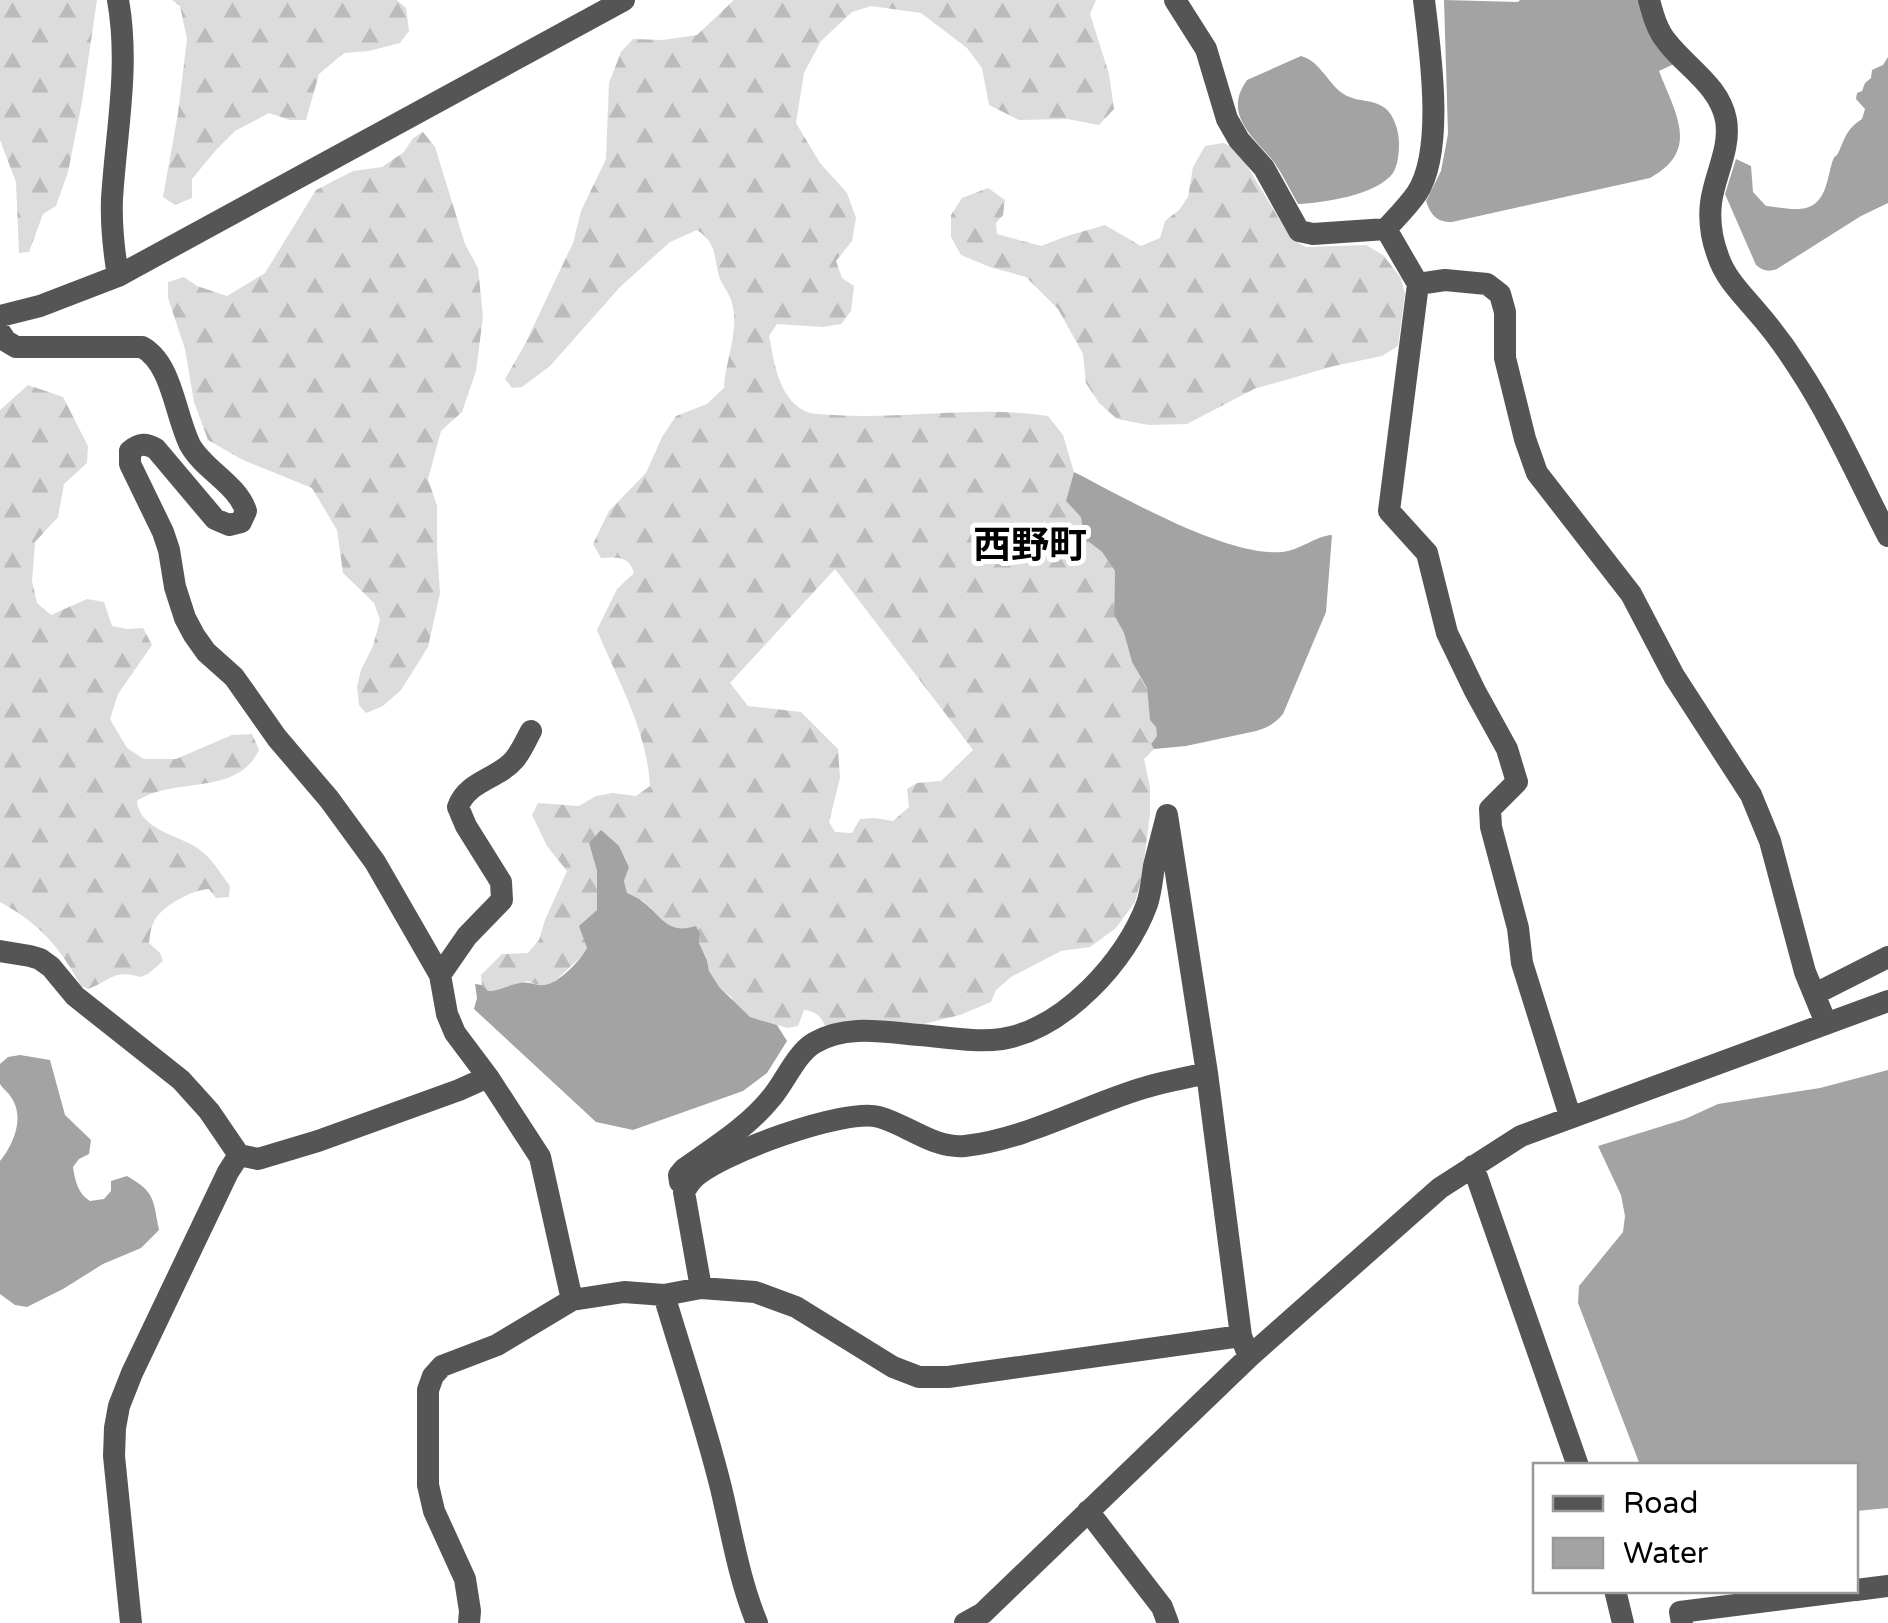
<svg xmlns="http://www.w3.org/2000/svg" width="1888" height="1623" font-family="'Varela Round','Noto Sans JP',sans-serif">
	<defs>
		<pattern id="forest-firs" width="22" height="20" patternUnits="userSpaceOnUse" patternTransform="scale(2.5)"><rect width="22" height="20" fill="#dcdcdc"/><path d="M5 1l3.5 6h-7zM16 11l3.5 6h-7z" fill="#bbb"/></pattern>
	</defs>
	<rect width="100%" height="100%" fill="#fff"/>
	<!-- forest -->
	<path fill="url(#forest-firs)" fill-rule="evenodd" d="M0,0H97L82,102L68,172L56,206L43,214L29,252L19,253L16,182L0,140Z
		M172,0H397L406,8L409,31L400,43L369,51L344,53L319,74L306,120H290L269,113L235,131L216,150L192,179V198L175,205L163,197L178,113L187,39L180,6Z
		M734,0H1096L1090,14L1109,74L1114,109L1099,125L1067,119L1019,120L989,105L982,68L967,48L921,13L871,6L852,12L821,41L804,73L796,123L820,163L847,193L856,218L852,241L836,261L842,278L854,286L851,311L841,324L823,327L777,324L769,336C774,361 778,396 803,410C810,415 824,414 833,415C905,420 977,405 1048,416L1063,435L1074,472L1066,501L1082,517L1084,538L1102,552L1115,571L1114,615L1124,633L1132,662L1147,688L1150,719L1156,727L1157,736L1151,744L1154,749L1144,759L1150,787V814L1142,876L1135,902L1116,928L1090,947L1061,951L1011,977L996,990L991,1002L960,1015L907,1028L825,1026C821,1015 814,1011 804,1010L798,1026L788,1028L750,1017L737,1007L731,997L720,988L709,971L707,959L699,943L700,934L670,927L643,901L627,893L624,881L629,866L619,846L589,843L597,871V910L580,926L587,948C582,957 578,960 570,967C554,981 550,991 527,981L499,991H488L482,985L481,975L502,954L528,953L539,940L545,920L567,871L547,846L532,815L538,803L579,806L596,796L613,793L636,796L650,786C647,730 618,681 597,630L617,589L634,573C629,556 617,557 601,558L593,544L609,511L646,473L662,437L676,416L707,404L724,388C725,360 741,328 731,300C729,293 723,286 720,279C713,257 718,244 697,230L670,242L620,287L550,366L522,387L512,388L505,379L524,346L573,243L581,211L606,159L609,83L621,52L633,39L663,40L697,35ZM835,569L973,750L941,781L917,783L907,789L909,807L893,821L875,818L860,819L852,833L835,832L829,822L840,778L838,749L801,712L748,706L730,683Z
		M423,132L435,147L465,244L478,268L483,317L476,371L462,412L441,431L428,479L437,506V548L440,593L428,647L401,690L383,706L366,713L359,705L357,687L361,670L373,646L380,620L374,603L343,573L337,530L312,488L243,460L208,440L194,402L185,349L168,298V282L184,277L197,286L227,296L265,273L316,190L353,171L382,167L404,152L413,138Z
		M1223,143L1237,149L1291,239L1306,247L1366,245L1383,255L1401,278L1405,294L1398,346L1382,356L1334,366L1254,389L1187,424L1149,425L1117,419L1099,403L1086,383L1083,354L1058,309L1026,277L990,267L961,255L951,237V215L962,198L988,188L1005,200L1003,215L996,223L997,234L1041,246L1067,236L1105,225L1141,246L1160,238L1165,221L1179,210L1188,197L1193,167L1205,146Z
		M28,385L63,397L88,446L87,463L64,484L58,517L35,542L32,581L37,603L51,615L87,599L104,602L112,626L127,629L143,628L152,645L118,694L110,719L127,748L144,759H176L232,735L252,734L259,750C237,797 174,776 137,801C140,833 186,835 205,854C215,863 222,876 230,886L229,897L216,898L209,889C192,890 166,904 156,918C151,924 150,936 149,943L160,953L163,961L148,974L140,977C112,969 111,981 88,989L81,986C59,946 40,924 0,902V410Z"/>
	<!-- water -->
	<path fill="#a3a3a3" d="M1444,0L1518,2L1520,0H1640L1674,64L1659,71C1675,113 1701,150 1650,178L1452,222C1436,222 1431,215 1426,201L1441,171L1448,134Z
		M1301,56C1321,61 1329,87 1347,96C1359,102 1373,99 1385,108C1394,115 1399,131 1399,143C1399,153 1398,165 1393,173C1377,195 1323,203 1298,204C1290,190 1283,175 1274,162C1254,137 1222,115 1247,80Z
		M1888,57V203L1861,216L1777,269C1768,272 1763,271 1756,265L1725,194L1736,159L1751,166L1753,192L1766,206C1778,207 1794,211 1806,208C1826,203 1827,179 1832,163C1836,151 1835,161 1840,149C1846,135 1848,128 1862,119L1865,109L1856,99L1857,93L1862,91L1865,83L1871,78L1872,70L1883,65Z
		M1074,472C1125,498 1227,557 1282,552C1301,550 1315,536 1332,535L1326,612L1283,714C1275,723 1268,728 1256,731L1186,746L1154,749L1151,744L1157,736L1156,727L1150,720L1147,688L1132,662L1124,633L1114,615L1115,571L1102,552L1084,538L1081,517L1066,501Z
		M601,830L619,846L629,867L624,881L627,893C633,896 639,898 643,902C663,917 667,935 696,926L700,934L699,943L707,960L709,971L720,988L750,1017L777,1025L787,1041L767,1073L743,1091L633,1130L596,1122L474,1009L477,998L475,984L482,985L488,991C500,991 508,985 520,983C530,981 535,986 544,985C558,984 580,961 587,948L579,926L597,910V871L589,843Z
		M20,1055L50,1060L65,1115L91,1140L89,1154L79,1159L73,1167C75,1181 78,1194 90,1201L104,1199L111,1191V1181L127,1176C155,1192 153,1199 159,1230L141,1248L103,1264L63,1289L27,1307L15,1305L0,1294V1161C14,1144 25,1117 11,1097C8,1092 3,1089 0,1084V1064L8,1057Z
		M1888,1070V1508L1856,1511V1466L1640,1465L1578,1303L1579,1286L1623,1232L1625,1216L1621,1195L1598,1146L1685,1119L1718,1104L1820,1088Z"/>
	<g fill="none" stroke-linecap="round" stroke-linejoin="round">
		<!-- minor -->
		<path stroke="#555" stroke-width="22" d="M118,0C130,67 116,132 112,199C111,225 114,252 118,276
			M1175,0L1206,49L1227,119L1239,140L1264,168L1299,231L1313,234L1386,229
			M1424,0C1430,50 1445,150 1417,193C1408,206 1396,218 1386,229L1418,284L1389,511L1427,553L1447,633L1475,691L1507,749L1517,782L1490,809L1491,827L1518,928L1522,963L1570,1116
			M1649,0C1653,15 1657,30 1667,42C1686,67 1720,86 1726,120C1731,149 1714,176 1711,203C1709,220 1712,240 1718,256C1725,278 1742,294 1757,312C1772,329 1786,348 1798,367C1833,420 1859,480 1888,536
			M1418,284L1445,280L1487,284L1500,294L1505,312V358L1525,439L1537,473L1631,594L1674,676L1751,795L1770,841L1805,972L1826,1023
			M0,316L40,306L118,276L624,0
			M0,332L6,341L16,347H142C172,363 175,415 190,445C204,470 237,484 246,511L241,522L229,525L215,519L156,449C146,443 140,443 130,451V464L163,532L169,550L175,587L185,618L194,635L206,652L234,677L277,738L329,799L375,862L440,975L447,1014L455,1033L488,1077L540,1157L572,1300
			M0,951L30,956L40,959L51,967L75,996L181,1080L209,1111L239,1155L258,1159L318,1141L459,1090L488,1077
			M440,975L467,936L502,900L501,882L466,826L458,807C467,781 498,779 514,760C521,752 526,740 531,731
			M1815,994L1888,957
			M1473,1166L1578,1466
			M687,1187L680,1182L679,1175L684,1169C715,1147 749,1126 772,1097C786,1080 796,1054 814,1043C845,1024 885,1032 919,1035C946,1037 975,1043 1002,1039C1064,1029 1127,960 1147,904C1151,892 1152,879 1154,866C1158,849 1163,832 1167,815L1207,1073L1241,1336L1249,1357
			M701,1288L684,1192C687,1187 689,1183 693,1179C717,1154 846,1107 879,1117C908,1125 934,1149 965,1146C1026,1139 1082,1107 1140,1089C1162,1082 1185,1078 1207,1073
			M664,1295C683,1359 705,1423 721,1488C732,1534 739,1579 757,1623
			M1088,1511L1162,1607L1168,1623
			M1615,1590L1623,1623
			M1856,1590L1888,1586
			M131,1623L114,1456L115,1428L119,1406L132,1373L228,1172L239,1155
			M469,1623L470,1611L465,1579L434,1511L428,1485V1390L433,1376L442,1366L497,1345L572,1300L624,1292L664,1295L701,1288L755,1292L796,1307L893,1367L919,1377H948L1241,1336
			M965,1623L983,1613L1249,1357L1440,1188L1521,1136L1888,1001
			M1682,1623L1680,1612L1854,1590"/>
	</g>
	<g text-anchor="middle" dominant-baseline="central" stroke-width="10" stroke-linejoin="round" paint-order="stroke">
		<!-- quarter labels -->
		<g font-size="38" font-weight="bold" fill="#000" stroke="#fff">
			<text x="1030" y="546">西野町</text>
		</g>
	</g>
	<!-- legend -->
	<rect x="1533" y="1463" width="325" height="130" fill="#ffffff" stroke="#999999" stroke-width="2.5"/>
	<rect x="1553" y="1496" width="50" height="15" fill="#555555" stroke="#999999" stroke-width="2.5"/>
	<text x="1623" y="1513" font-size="30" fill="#000000">Road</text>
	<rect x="1553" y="1538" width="50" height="30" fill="#a3a3a3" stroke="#999999" stroke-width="2.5"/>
	<text x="1623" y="1563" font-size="30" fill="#000000">Water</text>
</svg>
